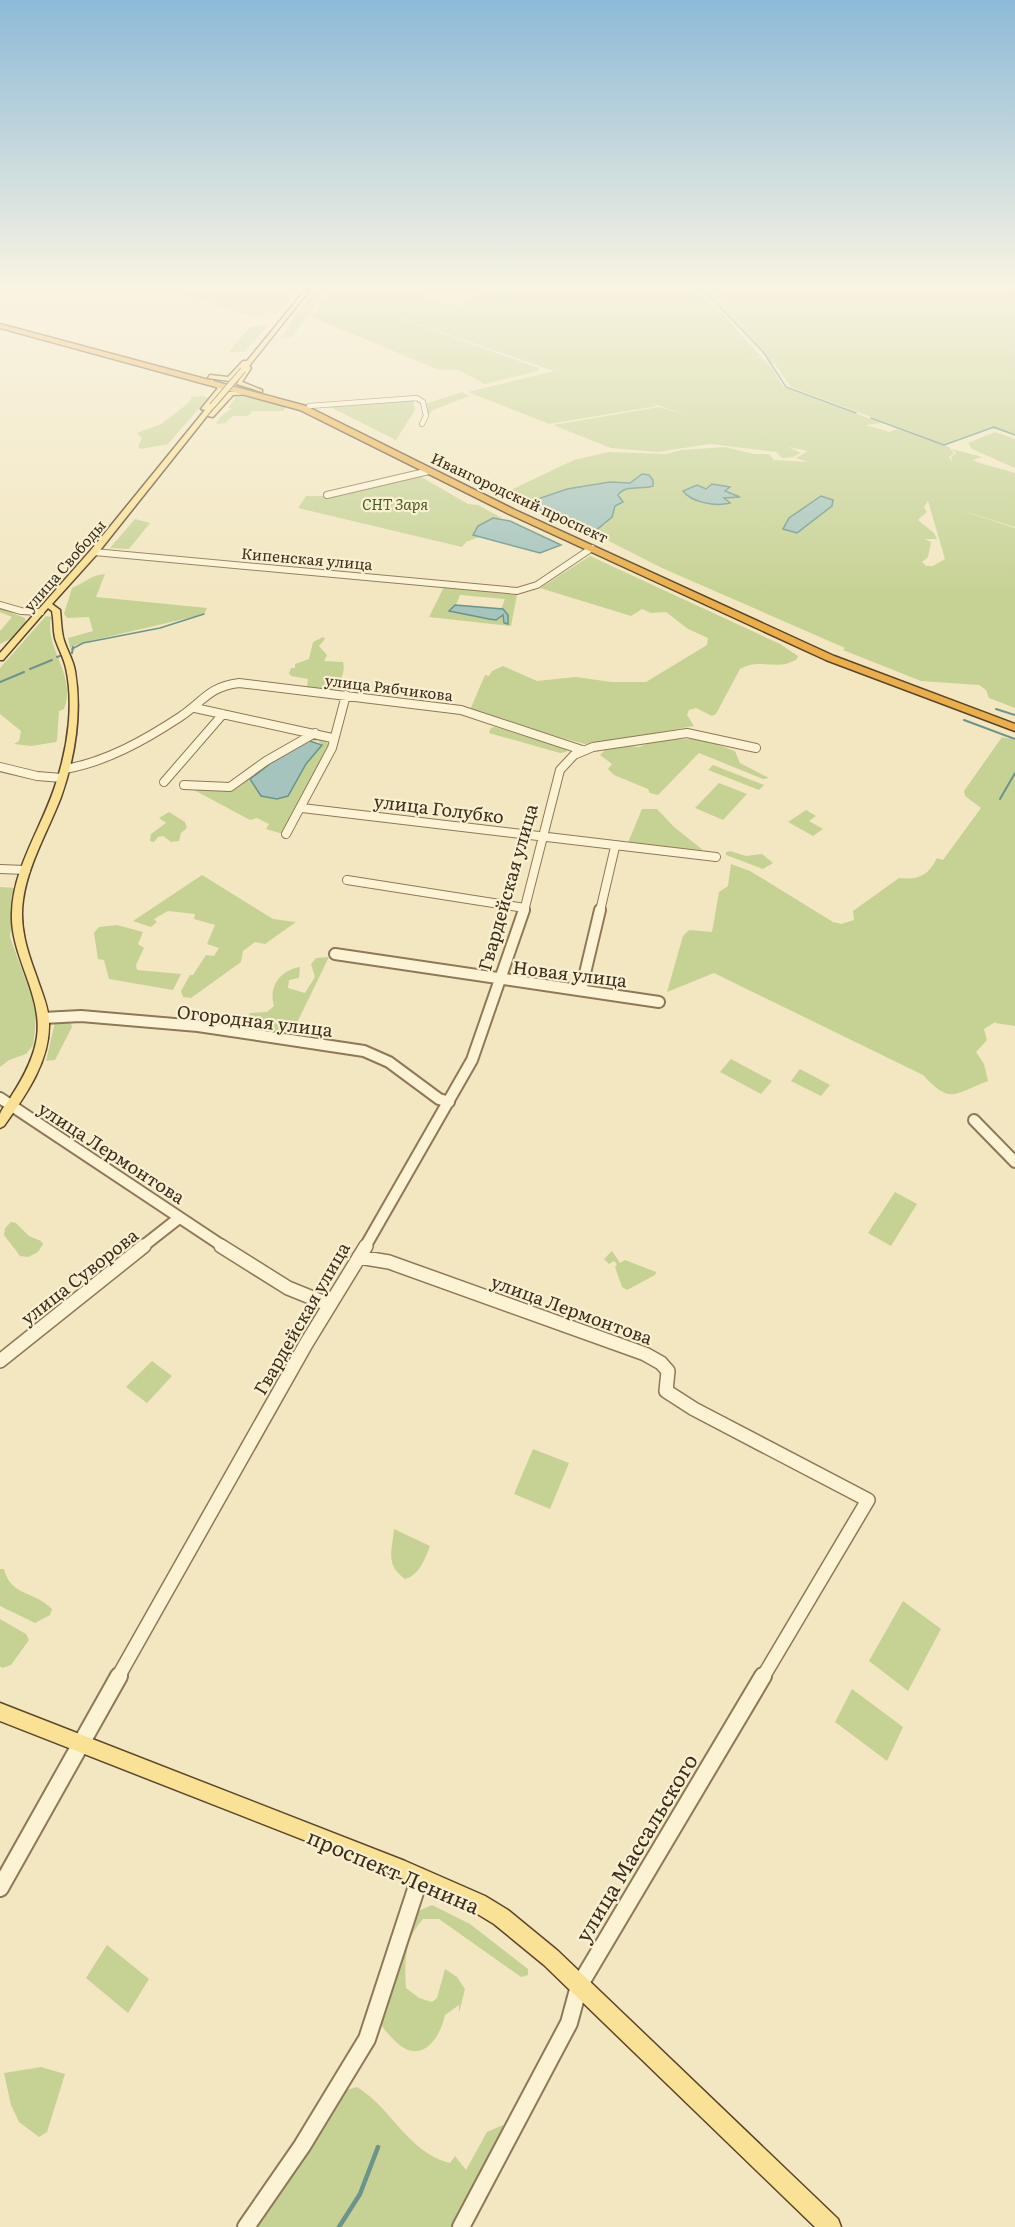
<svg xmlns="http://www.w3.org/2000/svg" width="1015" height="2227" font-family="Literata,serif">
	<rect width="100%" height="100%" fill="#f2e7c1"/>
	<!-- green -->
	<path fill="#c6d294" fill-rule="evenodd" d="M148,283H304L277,314L268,312L255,317Z
		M337,283C367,283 410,276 429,302L460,305L482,293L484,283H689L725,316L760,356L751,360L761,357L772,368L783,387L882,423L866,425L889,432L898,429L949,447L954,453L949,457L953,463L951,457L956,453L952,449L982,457L972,460C979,464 1004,469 1015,473V527L953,508L1015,528V708L989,698L986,690L979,685L921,681L843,650L845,648L662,568L591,532L606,524L615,506L619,505L620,492L624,488H648L636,479L630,483L610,482L567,489L526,503L502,494L574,460L608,452L667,454L681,450L725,447L754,454H769L774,460L808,462L796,458L808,451L788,447L801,453L793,457L782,458L776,452L710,444L657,452L611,448L553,425L659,407L687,415L648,402L657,406L549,424L468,392L554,371L357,303L539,368L538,371L485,384L458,370H439L312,317ZM712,484L729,487L725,491L738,497L724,498L730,503L720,505L686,493L700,487L706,489ZM816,499L806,525L797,533L784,529ZM928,501L945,559L933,566H926L922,562L928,557L931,542L925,539H937L934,533L918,520L927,512L924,507Z
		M694,283H700L760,344L704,283H1015V435L989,428L944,444L791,387L774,363H769L761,349Z
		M319,294L322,295L292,337L281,338L307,299L312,295Z
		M262,325L267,326L244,352H229L249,328Z
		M462,392L469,396L433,410L427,417L425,404Z
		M238,394L286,407L283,411H252L248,416H233L225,423L216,424L219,418L232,408H228Z
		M204,396L208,398L168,444L141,449L138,447L142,438L137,433L161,424L190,402L191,397Z
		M413,398L415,410L396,440L324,404Z
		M995,432L1015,439V468L972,449L968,443Z
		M416,474L468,504L478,505L502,518C488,518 480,523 474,535L479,537L466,542L462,547L298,508L306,496H327Z
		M135,519L150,523L129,549L110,548Z
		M590,556L780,644L798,656L797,659C778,672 760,657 740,669L716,714L712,716L696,708L689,710L687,715L694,726L588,745L469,712L485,675L489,676L492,671L503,666L537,681L576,677L611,682H646L707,645L708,638L688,629L666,612L651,613L642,609L631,616L540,588Z
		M105,574L96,597L207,608L204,614L197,616L81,643L70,648L68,638L93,631L89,617L67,618L64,614L72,588C85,583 90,575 105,574Z
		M444,587L517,595L511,626L429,617ZM460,595L504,599H505L501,609L456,605Z
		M0,608L25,618L26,623L12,638L0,644V631L12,617L0,612Z
		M46,616L51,617C44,649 77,674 64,709L59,711L57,740L56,742L31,746L14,744L19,741L21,731L0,714V668Z
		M323,637L325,639L319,646L327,655L324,661L343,662C346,671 340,686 331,691L307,687L308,679L291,676L289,673L291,668H295V664L309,659L313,642Z
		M495,727L568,749L566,752L560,753L489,733L491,728Z
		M315,736L325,738L329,747L298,810L283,834L266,829L269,824L257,818L250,820L194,790L199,787L229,791L299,743ZM307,740L318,741L322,745L306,764L288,796L277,799L261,796L251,779L280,756Z
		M1002,737L1015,740V1026L995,1023L997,1021L984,1029L987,1040L976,1052L984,1064L988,1081C953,1094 951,1105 923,1075L714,973L667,992L683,936L689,930L712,932L719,892L728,886L731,864L750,871L833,922L841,924L854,920L853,911L899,878C918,880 928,876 937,858L943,860L981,808L965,796L964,791Z
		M692,739L713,743L735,751L740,763L769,778L763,779L699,753L658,795L650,793L648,789L614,775L608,769L612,764L600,755L607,748L622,745L639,747L656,740Z
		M713,765L764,785L759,790L708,770Z
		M719,783L747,794L723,820L695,808Z
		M642,809H657L674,827L703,850L627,845Z
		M806,810L816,816L809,821L823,829L813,836L788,822Z
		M169,812L185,822L187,828L181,833L179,841L171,842L163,836L158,837L154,842L150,841L151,834L166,823L159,818Z
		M730,851L746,856L762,854L773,863L763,869L726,855V852Z
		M202,875L273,919L296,922L265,944L255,942L243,951L241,962L191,998L183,997L181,991L190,975H193L206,955L214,956L219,948L207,944L215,925L194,919L195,914L168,911L154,919L157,922L151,927L133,921Z
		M0,887L16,888L10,937L36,1009L35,1031L33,1045L26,1054L9,1060L0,1067Z
		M117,925L143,932L138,944L144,948L136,965L137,970L181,974L173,990L109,979L104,960L98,959L94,933L99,927Z
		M329,957L290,1037L227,1027L231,1022L245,1020L250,1013L267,1012L274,1006C268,986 281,970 300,967L299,978L289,980L288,988L305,993L315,977L311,964L316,958Z
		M70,1020L72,1027L55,1060L46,1061L55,1022Z
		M731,1059L772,1081L761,1094L720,1072Z
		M800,1069L830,1085L821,1096L791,1081Z
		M895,1192L917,1204L891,1246L868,1233Z
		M11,1222L16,1223L29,1236L41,1241L43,1244L38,1252L28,1257L20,1256L4,1235L5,1228Z
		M612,1251L620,1263L625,1260L656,1272L655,1275L627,1290L622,1287L615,1267L617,1264L614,1261L609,1264L604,1259Z
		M152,1361L172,1376L147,1403L126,1387Z
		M533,1449L569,1463L550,1509L514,1494Z
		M394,1529L430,1546C425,1558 420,1575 405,1579C385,1565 392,1551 394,1529Z
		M0,1569H4C11,1597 34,1590 52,1609L50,1615L35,1623L0,1606Z
		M903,1601L941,1629L908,1691L869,1661Z
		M0,1619L26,1634L29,1640L11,1665L2,1668L0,1666Z
		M852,1689L903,1727L887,1761L835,1722Z
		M432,1905L470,1924L528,1969V1975L521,1977L439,1919H423C405,1938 404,1963 406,1988L419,1998L432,2002L437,1998L445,1969L457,1977L465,1989L459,2013V2005L445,2015C439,2042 419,2066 394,2040C386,2031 381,2028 379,2016L416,1912Z
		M107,1945L149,1979L128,2013L86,1978Z
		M41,2067L65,2074L47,2132L39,2137L19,2122L11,2105L4,2073Z
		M357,2087C392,2108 408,2153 450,2163L455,2156L466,2170L487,2132L503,2125L504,2133L453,2227H257L333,2100L346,2090Z"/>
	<!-- water -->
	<path fill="#a4c4bd" stroke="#6a948c" stroke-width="1.5" d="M642,474L649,475L653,480V486C641,490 626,484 618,495L623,502L615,506L612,517L594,532L582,530L526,503L567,489L610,482L630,483Z
		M712,484L730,487L725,491L740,497L724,498L730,503C715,507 691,502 683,491L697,485L706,489Z
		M821,496L833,500L832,506L797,533L783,529L789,518Z
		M493,518L510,521L561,545L540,553L473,535L478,526Z
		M455,605L503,609L508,615V624L504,623L503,615L496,620L489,619L449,611Z
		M307,740L322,745L306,764L288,796L277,799L261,796L250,779L280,756Z"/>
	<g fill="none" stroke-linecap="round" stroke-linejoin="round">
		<!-- stream-far2 -->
		<path stroke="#6a948c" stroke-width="1.5" d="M695,283L714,300
			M717,304L764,353L786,387L856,413
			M871,418L944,445L994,427L1015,435
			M72,649L83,643L160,628L204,614"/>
		<!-- stream-far1 -->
		<path stroke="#6a948c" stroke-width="2" d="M72,653L73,647
			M57,657L60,656
			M30,669L52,660
			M0,682L24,672
			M996,709L1015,715
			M964,720L1015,739
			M1000,799L1015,773"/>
		<!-- stream -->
		<path stroke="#6a948c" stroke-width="4.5" d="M339,2227L360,2194L378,2147"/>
		<!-- minor-far5 casing -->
		<g stroke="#8e7857" stroke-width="6">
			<path id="minor-far5" d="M309,406L417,398L423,402L426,416L422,424"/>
		</g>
		<!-- minor-far4 casing -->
		<g stroke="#8e7857" stroke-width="8">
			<path id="minor-far4" d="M327,495L429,471
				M94,552L517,591L537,585L592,548
				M0,605L21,611L41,612"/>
		</g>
		<!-- minor-far3 casing -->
		<g stroke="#8e7857" stroke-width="10">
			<path id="minor-far3" d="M195,708L332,738
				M0,767L37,776L62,778
				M65,769C106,762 145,740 180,717C204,701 208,687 239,683L461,710L582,750
				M164,782L223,714
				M184,785L230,787L266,761L315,733
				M302,808L716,857
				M286,834L332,748L346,695
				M0,869L26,870
				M347,880L525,908
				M524,911L560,770L574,755L593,747L687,733L756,748
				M600,911L615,847"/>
		</g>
		<!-- minor-far2 casing -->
		<g stroke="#8e7857" stroke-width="14">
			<path id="minor-far2" d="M335,954L659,1002
				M581,990L600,910
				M43,1018L81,1016L198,1026L364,1051L389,1062L439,1099L449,1102
				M0,1098L224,1247
				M974,1120L1015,1162
				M142,1247L179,1218
				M365,1247L472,1060L524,910"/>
		</g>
		<!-- minor-far1 casing -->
		<g stroke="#8e7857" stroke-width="16">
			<path id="minor-far1" d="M221,1246L288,1288L330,1305
				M359,1257L389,1262L645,1354L661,1363L668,1371L666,1391L694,1409L868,1500L763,1677
				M0,1361L144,1246
				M118,1677L306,1344L366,1246"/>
		</g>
		<!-- minor casing -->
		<g stroke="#8e7857" stroke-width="20">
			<path id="minor" d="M0,1888L119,1676
				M246,2227L302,2146L367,2039L420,1877
				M461,2227L569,2023L579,1986L763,1676"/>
		</g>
		<!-- major casing -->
		<g stroke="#5b452b" stroke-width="3">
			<path id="major" d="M311,283H315L249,366L251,368L242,382L262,390V392L237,384L243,372L240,370L229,381L208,378L210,375L228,377L243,361H247Z
				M208,380H212L224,388L211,405H214V407L97,554L52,604L60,610C61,619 61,628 63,637C66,649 73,659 75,671C82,713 75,757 61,797C48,831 28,864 23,900C19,926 27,951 36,975C41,991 49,1007 49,1023C50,1062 25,1096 4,1126L0,1128C0,1124 0,1118 0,1114C2,1108 9,1101 12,1095C23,1078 34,1058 37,1037C43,994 10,956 12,913C13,866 44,825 57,780C68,746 74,704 66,668C64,658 58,648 55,638C53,629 54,620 52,611L48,608L3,660H0V653L91,550L205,410L201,409L218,388L208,382Z
				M248,391L250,394L233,395L213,417L208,416L229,392Z
				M0,1703L405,1861L485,1896L508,1910L558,1951L838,2219L841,2227H815L544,1965L494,1924L471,1910L401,1878L0,1721Z"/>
		</g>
		<!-- highway casing -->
		<g stroke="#5b452b" stroke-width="3">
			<path id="highway" d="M0,324L306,406L515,510L834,656L1015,724V731L826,660L509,514L300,410L0,328Z"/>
		</g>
		<!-- minor-far5 -->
		<use href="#minor-far5" stroke="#fcf3d5" stroke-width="4.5"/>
		<!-- minor-far4 -->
		<use href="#minor-far4" stroke="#fcf3d5" stroke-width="6"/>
		<!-- minor-far3 -->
		<use href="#minor-far3" stroke="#fcf3d5" stroke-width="8"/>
		<!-- minor-far2 -->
		<use href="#minor-far2" stroke="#fcf3d5" stroke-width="10"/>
		<!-- minor-far1 -->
		<use href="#minor-far1" stroke="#fcf3d5" stroke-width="13"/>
		<!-- minor -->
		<use href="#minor" stroke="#fcf3d5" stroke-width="16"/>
		<!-- major -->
		<use href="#major" fill="#f9e195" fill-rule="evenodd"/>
		<!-- highway -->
		<use href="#highway" fill="#eaaf4a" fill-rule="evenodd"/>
		<!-- major-bridge casing -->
		<g stroke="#5b452b" stroke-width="7" stroke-linecap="butt">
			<path id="major-bridge" d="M212,406L243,370"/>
		</g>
		<!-- major-bridge -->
		<use href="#major-bridge" stroke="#f9e195" stroke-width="5"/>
	</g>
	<!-- sky -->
	<linearGradient id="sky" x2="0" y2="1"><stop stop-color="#8dbad7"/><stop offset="0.48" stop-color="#f9f4e3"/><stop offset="1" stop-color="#f9f4e3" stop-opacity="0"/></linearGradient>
	<rect width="1015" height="595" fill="url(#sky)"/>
	<g text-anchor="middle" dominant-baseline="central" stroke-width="4.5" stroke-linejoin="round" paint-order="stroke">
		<!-- far-street labels -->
		<g font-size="15" fill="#3c2e1c" stroke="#f9f0d2">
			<text transform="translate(520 497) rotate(25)">Ивангородский проспект</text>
			<text transform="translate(307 558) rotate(5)">Кипенская улица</text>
			<text transform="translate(64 565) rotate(-49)">улица Свободы</text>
			<text transform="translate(389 687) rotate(7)">улица Рябчикова</text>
		</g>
		<!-- far-park labels -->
		<g font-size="15" font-style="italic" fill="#485b21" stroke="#f9f0d2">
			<text x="395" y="503">СНТ Заря</text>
		</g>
		<!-- street labels -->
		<g font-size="18" fill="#3c2e1c" stroke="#f9f0d2">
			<text transform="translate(439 808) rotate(7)">улица Голубко</text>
			<text transform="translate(507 887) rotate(-74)">Гвардейская улица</text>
			<text transform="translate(570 973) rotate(7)">Новая улица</text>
			<text transform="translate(255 1020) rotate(7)">Огородная улица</text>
			<text transform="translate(112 1152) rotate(33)">улица Лермонтова</text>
			<text transform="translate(79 1276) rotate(-38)">улица Суворова</text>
			<text transform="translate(572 1309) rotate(20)">улица Лермонтова</text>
			<text transform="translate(301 1318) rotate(-60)">Гвардейская улица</text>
		</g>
		<!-- near-street labels -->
		<g font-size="21" fill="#3c2e1c" stroke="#f9f0d2">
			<text transform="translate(635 1847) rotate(-59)">улица Массальского</text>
			<text transform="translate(394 1870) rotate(23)">проспект Ленина</text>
		</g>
	</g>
</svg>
